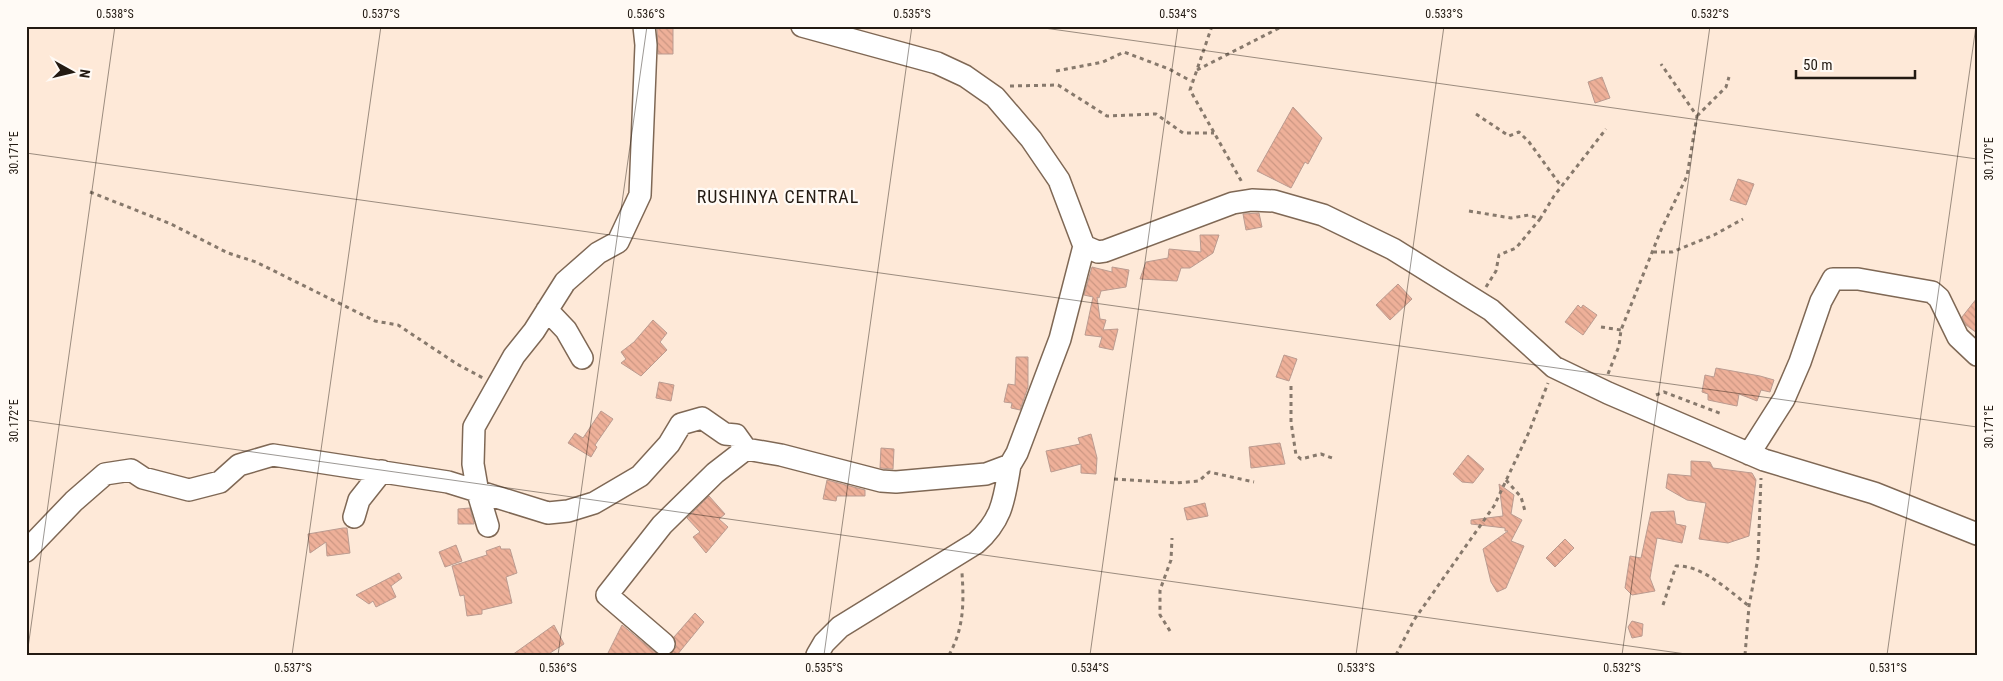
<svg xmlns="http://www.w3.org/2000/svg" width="2003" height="681" font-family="'Roboto Condensed',sans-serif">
	<defs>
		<pattern id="building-back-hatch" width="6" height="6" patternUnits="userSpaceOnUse" patternTransform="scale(1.25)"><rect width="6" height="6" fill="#eeb099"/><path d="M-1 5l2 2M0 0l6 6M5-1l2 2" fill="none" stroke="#cc9783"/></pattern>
	</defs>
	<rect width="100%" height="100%" fill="#fee9d8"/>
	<!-- building -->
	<path fill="url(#building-back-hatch)" stroke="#bb9b90" d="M657,26H673V54H658Z
		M1602,77L1610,98L1595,103L1588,82Z
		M1293,107L1322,138L1308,164L1305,162L1291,188L1257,171Z
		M1738,179L1754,184L1746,205L1730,200Z
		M1259,213L1262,227L1246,230L1243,214Z
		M1200,235H1219L1213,253L1190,268H1181L1177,281L1140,279L1146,262L1168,258L1169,249L1201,252Z
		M1092,267L1112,272V267L1129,270L1126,287L1101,291L1099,298L1097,297L1100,319L1106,320L1103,330L1118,329L1113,350L1099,347L1102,337L1085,335L1093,297L1084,295Z
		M1398,284L1412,299L1390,320L1376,305Z
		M1977,298V333L1966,325L1962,317Z
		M1578,305L1581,308L1583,305L1597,315L1583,335L1565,322Z
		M653,320L667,333L660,342L667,350L641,376L621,363L626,359L621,352L634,342Z
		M1284,355L1297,359L1289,381L1276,377Z
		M1016,357H1028V387L1020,410L1011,408L1012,403L1004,402L1008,384L1015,385Z
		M1716,368L1760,376L1774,380L1770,392L1761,390L1757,401L1739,394L1737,406L1708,400V394L1702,392L1705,375L1714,377Z
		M659,382L674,385L671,401L656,398Z
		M601,411L613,419L595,445L597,447L591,457L568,443L575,433L583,438Z
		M1091,434L1097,458L1096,474L1081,473V464L1051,472L1046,451L1080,444L1078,438Z
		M1280,443L1285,464L1251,468L1249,447Z
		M881,448L894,449L893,469L880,468Z
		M1468,455L1484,469L1473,483L1462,482L1453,474Z
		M1691,461L1710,462L1713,468L1752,473L1756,480L1749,536L1728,543L1699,539L1706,503L1687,500L1666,488L1668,474L1691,476Z
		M827,480L865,490V496H837L836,501L823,499Z
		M1499,484L1514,495L1511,514L1522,520L1511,541L1524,546L1506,588L1497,592L1491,582L1483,549L1508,531H1505V528L1471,524V520L1503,516Z
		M709,496L725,514L719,519L728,527L706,553L693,537L700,532L687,518Z
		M1205,503L1208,516L1187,520L1184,508Z
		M470,508L474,524H458V509Z
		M1674,511L1676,524L1686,526L1682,543L1657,538L1650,578L1655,591L1632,595L1625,588L1630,556L1641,558L1651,512Z
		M343,528H347L350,553L327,556L326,542L310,553L308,534Z
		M1565,539L1574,548L1555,567L1546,558Z
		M456,545L462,561L445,567L439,552Z
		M500,546L501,549H510L517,573L506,577L512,603L482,610V614L467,616L464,595L460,596L452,566L487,555L486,551Z
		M399,573L402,578L391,586L396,597L376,607L373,601L369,604L356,595Z
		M695,613L704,622L677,655H670L676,647L674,637Z
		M1632,621L1643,624L1642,636L1632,638L1628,627Z
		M554,625L564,644L547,655H512Z
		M622,625L656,653L658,655H607Z"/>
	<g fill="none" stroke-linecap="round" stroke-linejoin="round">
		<!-- minor casing -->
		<g stroke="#7f6855" stroke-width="24">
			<path id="minor" d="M802,26L937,63L965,76L995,97L1031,139L1059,180L1084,246L1098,252L1105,251L1233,203L1252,200L1274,201L1323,215L1393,249L1491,310L1554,367L1608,393L1764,460L1874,493L1977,534
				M547,310L566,330L582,358
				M1749,454L1784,399L1800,362L1821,301L1833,279H1858L1932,292L1939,298L1958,337L1977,355
				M354,517L359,500L382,471
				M488,526L478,493L473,464L474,427L514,356L534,331L565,282L598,253L618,242L640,195L646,45L644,26
				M26,551L74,501L105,474L131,470L143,478L189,490L220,482L239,465L273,455L448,482L548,513L568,511L594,503L640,476L669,444L681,424L702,418L725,434L736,435L746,449L781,455L881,481L896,482L986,474L1010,465L1017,453L1060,339L1084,246
				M664,644L607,595L662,525L715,473L746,449
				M817,655L824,643L840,627L976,543C1003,519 1004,499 1010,465"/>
		</g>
		<!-- path -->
		<path stroke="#87796c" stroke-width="3" stroke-dasharray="4 4" stroke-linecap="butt" d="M1212,26L1190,90L1243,184
			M1197,70L1283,26
			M1056,71L1103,62L1124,52L1169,69L1191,81
			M1010,86L1058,85L1107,116L1156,114L1183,133H1214
			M1476,114L1509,136L1519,132L1529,142L1561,186
			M1697,116L1726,87L1729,77
			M90,192L171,224L228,253L256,262L375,321L398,325L457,364L483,378
			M1469,211L1511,218L1529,215L1540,219L1554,196L1606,129
			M1653,252H1672L1714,235L1743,219
			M1486,287L1496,271L1499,255L1516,248L1540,219
			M1601,327L1621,330
			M1608,374L1619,346L1621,330L1661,230L1687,176L1697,116L1661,64
			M1291,386V422L1296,455L1301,459L1321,454L1335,459
			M1656,395L1664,392L1722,414
			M1114,479L1176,483L1199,481L1209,472L1254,482
			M1506,480L1521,497L1525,511
			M1663,605L1676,566C1703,565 1729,591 1749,606
			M1170,631L1160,615V590L1171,560L1172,538
			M949,655C964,628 964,603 962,573
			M1396,655L1414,620L1494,506L1529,432L1548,383
			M1745,655L1749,606L1758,558L1761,478"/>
		<!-- minor -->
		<use href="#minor" stroke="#fff" stroke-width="21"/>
	</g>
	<!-- ticks -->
	<path fill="none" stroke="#231a12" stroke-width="1" stroke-opacity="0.45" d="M1030,26L1977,159M26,153L1977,427M26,420L1693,655M27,655L115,26M292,655L381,26M558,655L647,26M824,655L912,26M1090,655L1178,26M1356,655L1444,26M1622,655L1710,26M1887,655L1976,26"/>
	<g text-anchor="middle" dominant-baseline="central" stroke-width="4.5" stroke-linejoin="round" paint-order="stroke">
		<!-- quarter labels -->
		<g font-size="18" letter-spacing="1" fill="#231a12" stroke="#fffaf5">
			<text x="778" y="196">RUSHINYA CENTRAL</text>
		</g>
	</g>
	<!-- border -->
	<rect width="2003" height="681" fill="none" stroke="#fffaf5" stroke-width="55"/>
	<!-- north arrow -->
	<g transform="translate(72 72) rotate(98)" stroke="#fffaf5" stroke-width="4" paint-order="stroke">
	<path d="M0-4L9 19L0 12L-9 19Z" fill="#231a12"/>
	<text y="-8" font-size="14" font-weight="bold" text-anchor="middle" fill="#231a12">N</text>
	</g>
	<!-- scale -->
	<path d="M1796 70v8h119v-8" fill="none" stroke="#231a12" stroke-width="2.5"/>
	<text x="1803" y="70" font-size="15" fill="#231a12" stroke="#fffaf5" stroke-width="4" paint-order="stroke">50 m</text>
	<rect x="28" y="28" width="1948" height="626" fill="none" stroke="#231a12" stroke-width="2"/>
	<g font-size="12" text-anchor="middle" fill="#231a12">
		<text x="115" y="18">0.538°S</text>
		<text x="381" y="18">0.537°S</text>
		<text x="646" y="18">0.536°S</text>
		<text x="912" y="18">0.535°S</text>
		<text x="1178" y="18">0.534°S</text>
		<text x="1444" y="18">0.533°S</text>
		<text x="1710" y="18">0.532°S</text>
		<text transform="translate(14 153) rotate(-90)" y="4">30.171°E</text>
		<text transform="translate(1989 159) rotate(-90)" y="4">30.170°E</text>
		<text transform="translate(14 421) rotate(-90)" y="4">30.172°E</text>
		<text transform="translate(1989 427) rotate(-90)" y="4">30.171°E</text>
		<text x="293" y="672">0.537°S</text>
		<text x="558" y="672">0.536°S</text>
		<text x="824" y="672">0.535°S</text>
		<text x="1090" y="672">0.534°S</text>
		<text x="1356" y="672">0.533°S</text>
		<text x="1622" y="672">0.532°S</text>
		<text x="1888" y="672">0.531°S</text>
	</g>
</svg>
